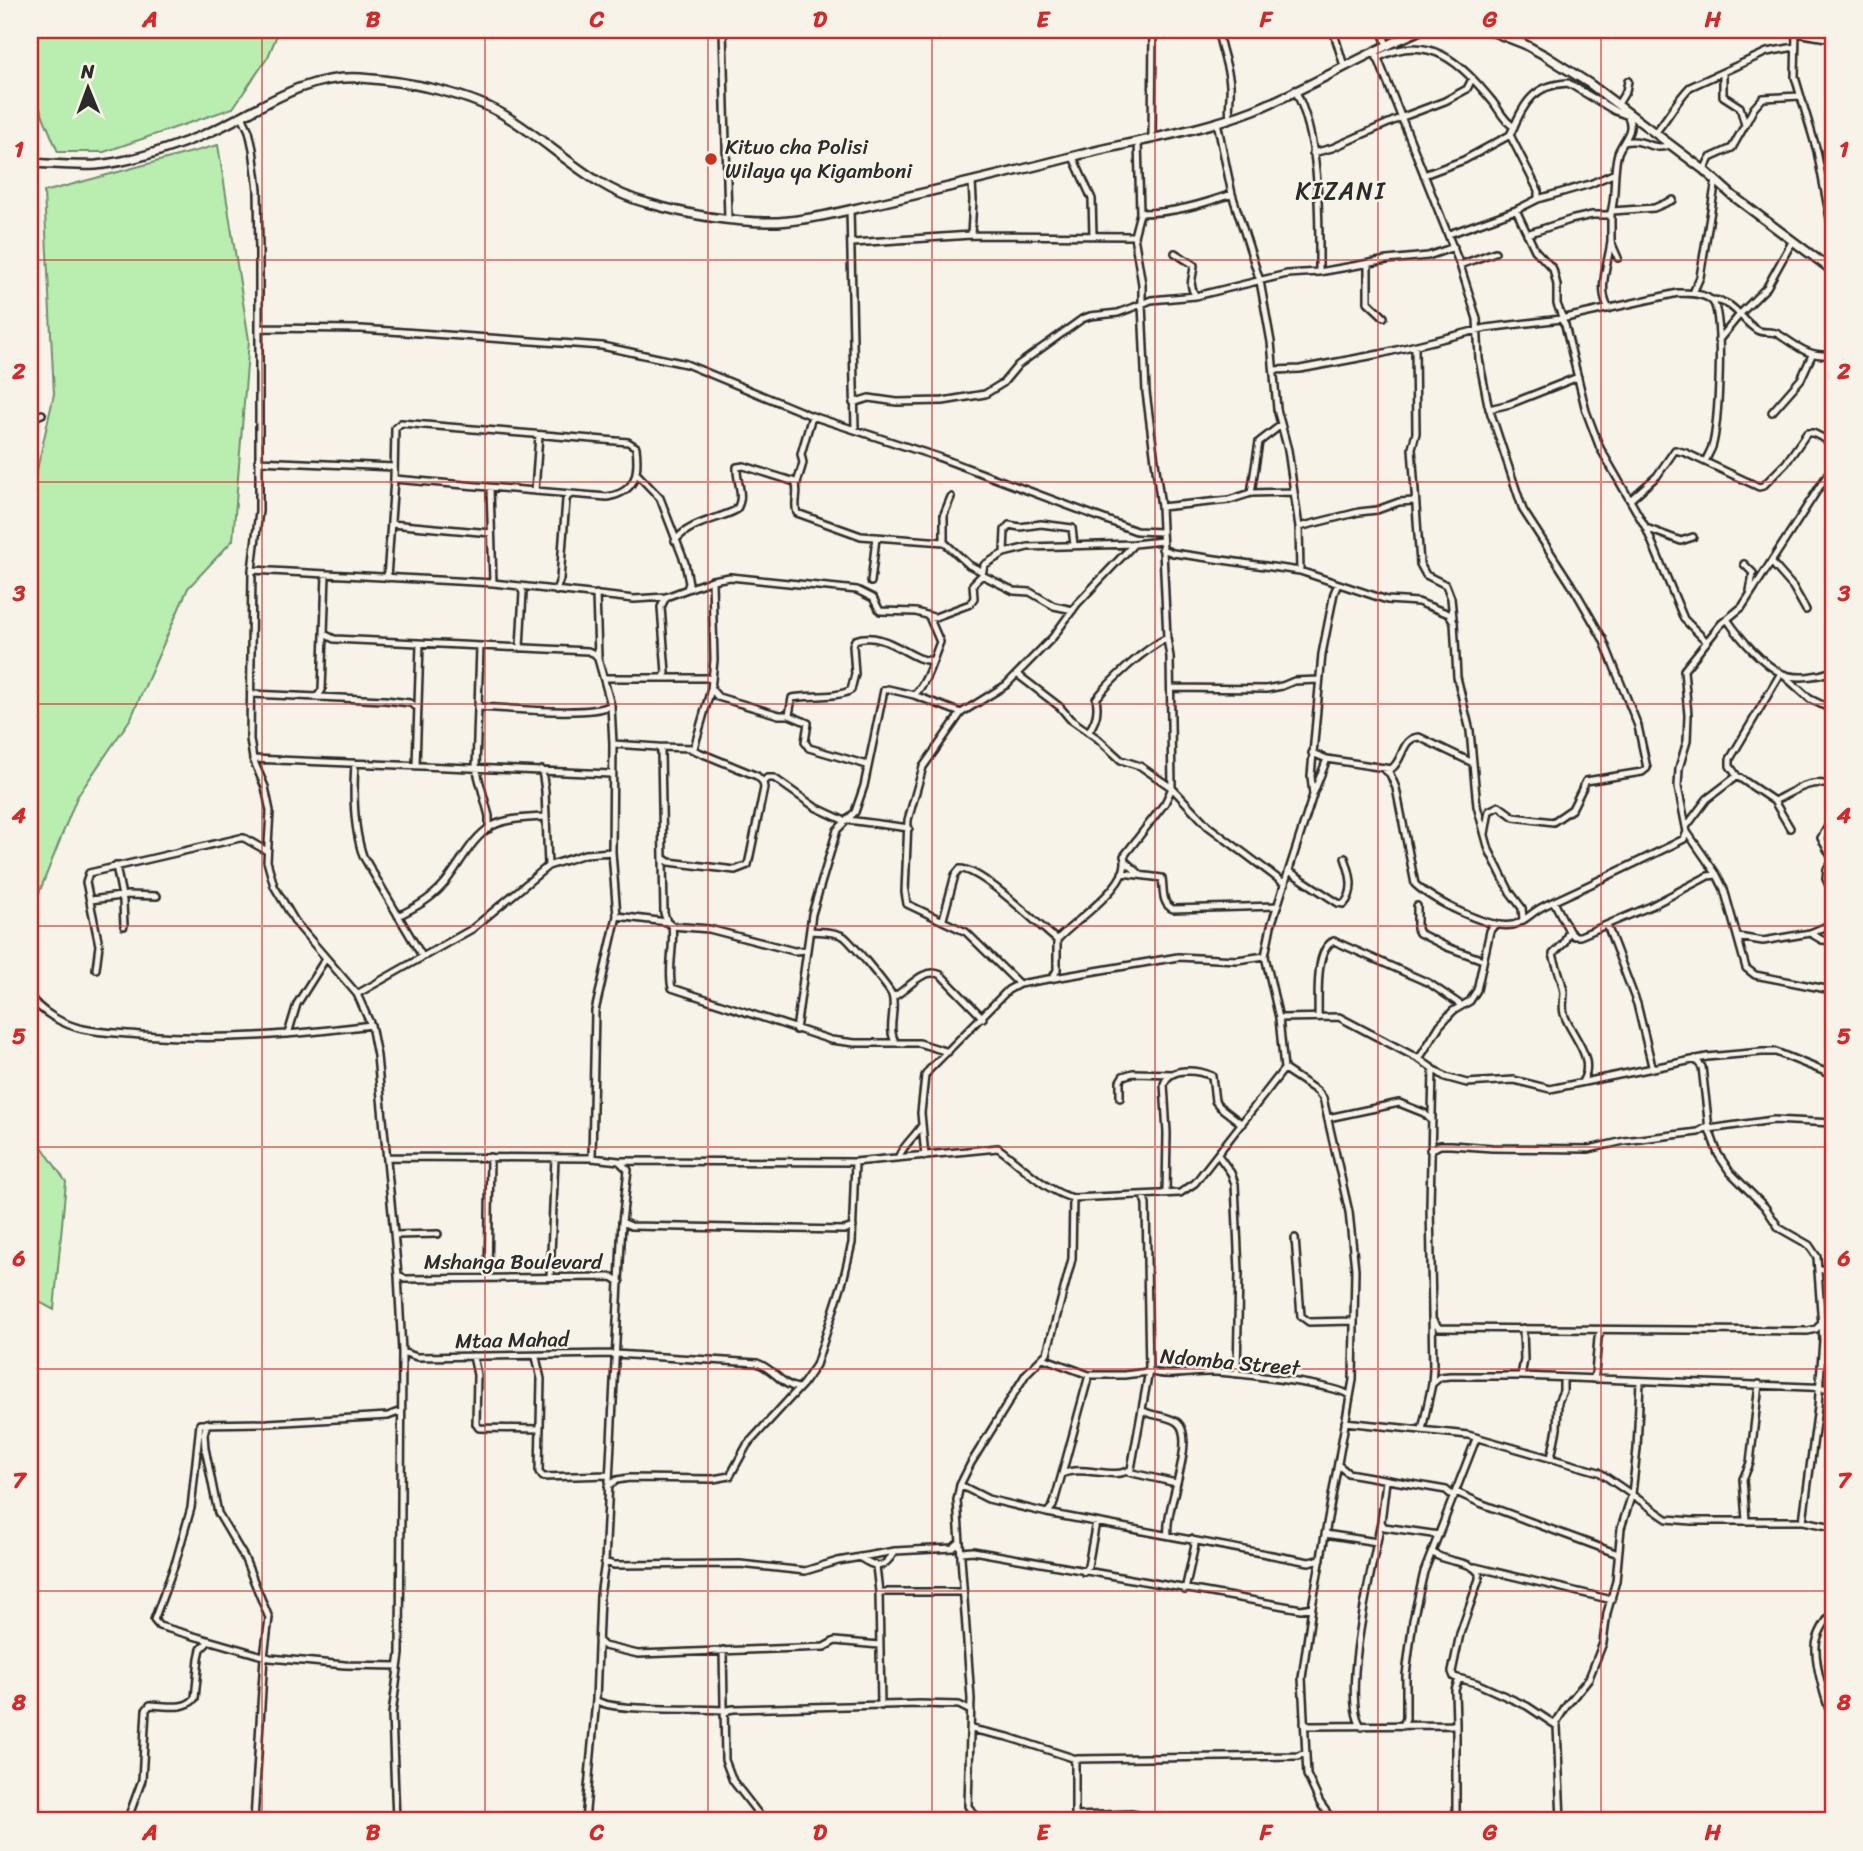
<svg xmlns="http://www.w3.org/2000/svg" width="1863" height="1851" font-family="Sriracha,sans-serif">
	<rect width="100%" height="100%" fill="#f7f3e8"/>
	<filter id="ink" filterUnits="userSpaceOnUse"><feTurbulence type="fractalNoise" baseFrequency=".0143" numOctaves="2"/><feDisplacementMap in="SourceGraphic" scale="14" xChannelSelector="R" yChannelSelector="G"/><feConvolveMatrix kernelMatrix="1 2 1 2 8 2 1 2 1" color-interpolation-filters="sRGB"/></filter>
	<g filter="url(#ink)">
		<!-- green -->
		<path fill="#b9eeb0" stroke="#728c6e" stroke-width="2" d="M30,30H279L268,57L233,108L104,152H58L30,85Z
			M218,145L249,340L233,540L188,588L131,718L77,797L30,916V501L54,394L44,192Z
			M30,1129L66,1182L54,1310L30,1297Z"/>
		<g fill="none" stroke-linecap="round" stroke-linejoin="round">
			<!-- minor casing -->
			<g stroke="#2b2b2b" stroke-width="10">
				<path id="minor" d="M723,30L728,219
					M1218,30C1220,49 1229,66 1230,85C1231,97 1228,107 1230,118
					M1333,30L1344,66
					M1381,30L1387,45
					M1796,30L1795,77L1817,151L1833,234
					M1796,33L1833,39
					M1375,51L1460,265L1477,319L1479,359L1488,405L1523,510L1576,592L1603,639L1638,726L1647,768L1642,772L1586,781L1572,809L1553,822L1514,817L1499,806L1489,811L1485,834
					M1377,58C1429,31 1461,63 1493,102C1500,111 1503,120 1514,127
					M1295,90C1321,139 1319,217 1319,272
					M1618,104L1626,91L1628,81
					M242,116L249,131L253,149L258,190L259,253V511L252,570L250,739L253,759L265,787L270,811L267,861L274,886L296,923L357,994L371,1025L377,1056L398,1275L402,1352L400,1654L392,1714L396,1821
					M1217,122L1232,194L1260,281L1271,342L1277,409L1288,450L1299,527L1300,571
					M1745,125L1754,108L1763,98L1800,96
					M1655,133C1668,118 1676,101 1690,87L1767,52L1795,47
					M1152,137L1153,30
					M1624,142C1643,137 1652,152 1670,145
					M1313,153L1332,148L1400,118L1445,101L1467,89L1472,79
					M1073,157L1092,199L1093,235
					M1704,170L1710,158L1732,148L1745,125L1740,107L1723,96V73
					M1424,175L1464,160L1510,135
					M1538,199V190L1510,135C1524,105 1531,85 1568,83L1615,111L1634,118
					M850,209L855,429
					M1516,210L1535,250L1553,269L1557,285V304L1563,319
					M1612,211L1654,208L1673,200
					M1140,213C1173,213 1200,205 1232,194
					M1611,213V242L1618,258
					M1449,234L1516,210L1538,199L1590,184L1613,174
					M1527,234L1570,220L1592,215H1610C1617,199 1612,173 1618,153C1623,140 1635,131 1628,117
					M971,235L973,200L972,182
					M853,243L971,235L1134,236
					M1175,253L1194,265C1194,276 1187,285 1196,296L1287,274L1319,272L1387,260L1428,256L1454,247
					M1368,264V302L1384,317
					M1460,265L1495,252
					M1693,293L1700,277L1716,180
					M1712,300C1736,301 1740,320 1757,330C1763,334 1771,330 1778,334C1799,347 1807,357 1833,355
					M1609,309C1597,290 1608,263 1611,242
					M1561,319L1678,293C1688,293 1706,293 1713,302C1724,315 1719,429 1712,447C1710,452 1707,457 1705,462
					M259,328L361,329L602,346L686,364L812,416L938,457L1136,531L1162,532
					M1718,341L1741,313L1767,287L1792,242
					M1415,346L1416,433L1412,448L1420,564L1426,575L1446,585L1451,598L1453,618
					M1274,370L1300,369L1380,354L1486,328L1561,319L1565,325L1586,411L1600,448L1646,528L1684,619L1706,641
					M853,403L869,398L897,402L943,401L985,394L1003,383L1018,365L1082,319L1090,316L1118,313L1142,304V284L1134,236L1140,213L1138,141
					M1489,409L1510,404L1578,377
					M1772,412L1801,379L1812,355
					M30,419L42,414
					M258,461L394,467
					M638,475L660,498L685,563L689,583L687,589
					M797,483L803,463L801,454L812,416
					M490,488L493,583
					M535,491L539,435
					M1251,493L1259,442L1281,425
					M1630,500L1657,476L1675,450L1686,453L1759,487L1763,486L1786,463L1807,433H1813L1833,443
					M1161,507L1229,500L1251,493L1293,492
					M391,524L491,533
					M1299,527L1359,512L1377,510L1399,502L1414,501
					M1646,528L1681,541L1693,537
					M675,541C690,522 717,520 736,510C746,496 736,482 737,467L744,466L795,482C800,492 793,502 797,513L861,536L944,542L969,565L981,571
					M944,542V514L951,497
					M1162,549L1173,553L1300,571L1387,600L1418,602L1449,614L1454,622L1457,677L1470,731L1477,806L1489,850L1510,892L1522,908L1523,919
					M1004,553L1005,530L1009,525L1020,527L1041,524L1072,528L1074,545
					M1772,563L1793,587L1806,610
					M1744,564L1753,573L1750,591
					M252,570L493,583L634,599L666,597L712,580L730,577L857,590L873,598L880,611L916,612L933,617
					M326,574L324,634L334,639L588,651L595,654L598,659L611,705L613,744L612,852L617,916L595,1011L592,1158
					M982,575L1014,591L1030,592L1054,606L1073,610
					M387,578L394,479L395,428L401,423L628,442L636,447C639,472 637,492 607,497L394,479
					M871,582L876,538
					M519,586L523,592L520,648
					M556,591L560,579L566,500L569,494
					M596,594L598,657
					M1727,619C1739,637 1763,665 1783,674C1798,680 1819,676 1833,671
					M480,647L476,768L489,816V829
					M1017,674L1060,707L1070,719L1097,738L1121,760L1140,766L1172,788L1208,826L1285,884
					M604,678H708L712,680L711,689L718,697L779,715H789L792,698C809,695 838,698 851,690L855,674L853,645L855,640C887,629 911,663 932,660
					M663,678L666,673L661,607L666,597
					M712,680L714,660L712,580
					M1171,688L1266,689L1282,686L1294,681L1319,680
					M251,694L385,700L410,703L417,707
					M914,695L961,713
					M317,697L322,690L324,634
					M479,707C505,708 592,717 611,705
					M789,715L808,723L805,742L809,748L867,765
					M1088,732C1096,722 1099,712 1096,699C1112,679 1144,649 1167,638
					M613,744L658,747L661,751L664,913L667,922L672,926C675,946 667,968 672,988L831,1040L855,1043H919L948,1052
					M658,747L694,748L711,689
					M1312,753L1327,759L1391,769C1404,760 1401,738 1419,737L1473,763
					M253,759L611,774
					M355,763C353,793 353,827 363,856L422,956
					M416,765L420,644
					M1384,769L1390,774L1396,788L1415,884C1432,900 1488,929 1512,925C1522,924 1533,911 1544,906C1591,884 1637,863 1684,839L1687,832L1678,787L1679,768L1687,741L1688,715L1684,670L1721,624L1742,607L1833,466
					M542,770L545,791L548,866
					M1737,776L1730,766V759L1781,673L1810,699L1833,710
					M763,782L767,778H774L815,807L845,821
					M1314,792L1327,759
					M1774,801L1790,828
					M1833,818L1821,838L1832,858V864L1827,869L1826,879L1833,894
					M848,820L909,828
					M1686,827L1707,799L1737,776L1774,801C1794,791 1812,777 1833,787
					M1687,832L1717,875L1724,889L1746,968L1755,975L1831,990L1833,993
					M663,858L669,862L735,870L748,865L764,788L763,782L757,776L691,749
					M1126,862L1141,875
					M116,866L123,901L124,926
					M1289,871L1338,903L1344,904C1356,891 1350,872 1345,858
					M1122,873L1162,878C1164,889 1161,904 1173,909L1277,906
					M91,900L128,895L157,896
					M1554,902L1569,931L1574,936H1580L1651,906L1708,876L1717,875
					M1417,906V929L1419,933L1447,947L1483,960
					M398,916C414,908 430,900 443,885C459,867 470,839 492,826C508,818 528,818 546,817
					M617,916L667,922
					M943,919L955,875L960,869C981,868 1038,925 1057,940
					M1833,922L1829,928L1833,945
					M1607,925L1637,1004L1652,1066
					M672,926L709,929L794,951L807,950
					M810,931C821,932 833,931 843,936C849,939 889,988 892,995C897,1010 886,1029 896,1043
					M1569,931L1564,943L1553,954C1556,966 1562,979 1564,992C1564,1000 1562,1007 1564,1014C1571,1036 1597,1058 1582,1082
					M1810,933L1829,925
					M1738,937L1763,941L1810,933L1822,940L1833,941
					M96,969L99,945L86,882L89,873L240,838H244L267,851
					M1052,979L1057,970V940C1072,922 1134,884 1124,856L1165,803L1172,788L1170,657L1167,638L1161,507L1146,392L1142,304L1151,300L1196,296
					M1019,984L966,932L907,904L905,892L908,820L923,767L961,713L1006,685L1053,637L1077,604L1133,545
					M1831,990L1833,953
					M357,994L472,929L548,866L585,854L612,852
					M892,995L895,996C909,988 924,966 941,975L983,1018
					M30,996C40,1012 64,1025 83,1029C102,1033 122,1033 141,1035C220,1041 293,1035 371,1025
					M1318,1016C1319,998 1314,949 1334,941L1429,983L1461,1005
					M1279,1018L1339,1017L1419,1059L1445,1077L1467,1083L1514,1080L1550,1089L1707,1057L1762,1052H1776L1833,1075
					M796,1030L812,914L837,830L855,812L864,786L884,690L888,689L914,695C927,683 933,659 940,642L930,619L970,604L974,598L973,584L982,575L984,565L1004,553L1028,547L1134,544L1162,541
					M288,1034L297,1004L326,958
					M1419,1059L1440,1025L1453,1011L1470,1001L1477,990L1490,931L1495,924
					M1695,1059L1702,1067L1709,1129L1718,1154L1730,1172L1765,1207L1779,1228L1809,1245L1817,1257L1823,1340L1818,1407L1803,1521
					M1120,1098V1081L1123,1076L1133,1073L1173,1074
					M1328,1118L1399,1103L1424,1113L1432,1121
					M1709,1129L1773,1120L1833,1123
					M1430,1150L1440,1145H1451L1492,1148L1589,1149L1624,1141L1698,1132L1709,1126
					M1218,1155L1231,1173L1235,1184L1239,1271L1237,1374
					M925,1156L921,1113L925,1076L929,1070L1008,990L1019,984L1178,957L1237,960L1265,956
					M388,1157L592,1158L619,1161L628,1170L622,1222L605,1562L600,1596L596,1700L585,1821
					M898,1158C904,1144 914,1138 922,1125
					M622,1161L855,1162L998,1148C1021,1164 1046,1192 1073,1198L1180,1193L1195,1183L1284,1069
					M1166,1194L1167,1133L1164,1084C1170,1066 1198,1070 1212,1076L1215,1101L1220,1107L1242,1124
					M622,1222L631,1226L844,1230L853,1227
					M395,1235L438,1234
					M1295,1238L1301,1316L1309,1322L1354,1321
					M1819,1270L1833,1267
					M398,1275L405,1279L612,1277L620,1282
					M488,1277L490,1157
					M550,1278L555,1158
					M1433,1321L1439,1328L1808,1331L1816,1329L1822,1323
					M402,1352L417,1357L615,1354L757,1363C773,1368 782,1386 798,1388
					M473,1356L477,1375L476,1424L479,1428L540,1429
					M536,1357L541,1379L539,1472L543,1477L608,1475
					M1043,1358L1089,1375
					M1149,1371C1168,1378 1194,1371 1214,1372C1236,1373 1337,1385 1349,1395
					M1521,1376L1524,1360L1523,1328
					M1593,1379L1595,1374L1598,1338L1601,1330
					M1432,1384L1440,1377L1450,1376H1521L1833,1388
					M1142,1410C1152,1417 1169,1415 1178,1423C1197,1440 1164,1509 1168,1535
					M1345,1422L1468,1435L1599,1472L1667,1519L1692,1521H1803L1833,1527
					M207,1423L204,1434L205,1448L218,1513L244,1557L269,1618L264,1657L254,1821
					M1422,1430L1432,1384L1433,1369L1430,1205L1433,1069
					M1551,1458L1557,1429L1558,1402L1563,1391V1378
					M1338,1465L1348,1473L1446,1490L1454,1497
					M1128,1472L1176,1483
					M1062,1474L1089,1375H1124L1148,1372
					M1386,1481L1381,1522L1384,1527L1439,1535
					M960,1485L988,1499L1047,1513L1053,1506L1062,1474C1083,1464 1114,1481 1131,1469L1149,1371L1146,1204L1143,1195
					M608,1486L617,1480L629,1478L713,1479L730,1476L747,1445L803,1384L816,1365L843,1281L852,1243L855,1162
					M1456,1492L1480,1503L1618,1554
					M1047,1513L1309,1562L1321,1559
					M1746,1520L1743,1479L1750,1463L1759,1384
					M1325,1534L1377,1542
					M961,1552L973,1551L1301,1609L1312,1607
					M1432,1552C1446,1564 1469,1559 1479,1573V1579L1460,1634L1452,1672L1454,1677L1476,1683L1527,1706L1557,1726L1561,1821
					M859,1557C877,1568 883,1571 895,1551
					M605,1562L614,1565L740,1564L805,1571L838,1561L895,1551L953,1548L960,1542
					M876,1566L879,1592L881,1706
					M1475,1567L1612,1600
					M1084,1572L1088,1566L1096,1522
					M1185,1590L1195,1545L1191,1539
					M879,1592H963
					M1833,1611C1826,1621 1816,1635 1816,1647C1815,1665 1826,1704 1833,1719
					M598,1640L604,1646L638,1654L824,1647L835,1641L879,1645
					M723,1650L725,1760L733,1781L764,1821
					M398,1666L345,1665L270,1658L159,1626L154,1620L176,1561L191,1508L200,1424L268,1423L388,1416L401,1411
					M596,1700C609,1712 701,1708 725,1710
					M725,1714L728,1710L734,1709L919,1704L959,1705L971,1711
					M1304,1723L1309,1726L1453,1725L1456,1723L1455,1690L1459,1679
					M1456,1723V1821
					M1555,1724L1567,1705L1589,1678L1603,1643L1607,1613L1616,1581L1621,1528L1632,1494L1637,1449L1640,1381
					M1403,1726L1406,1718V1675L1413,1620L1424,1572L1476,1439
					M1362,1727C1339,1700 1374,1560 1381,1522
					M971,1729L1008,1737L1076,1759L1298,1756L1305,1753
					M1073,1758L1075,1763V1821
					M1075,1816L1131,1814L1137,1815L1145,1821
					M127,1821L142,1780L146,1710L150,1705C165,1705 185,1711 195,1698L199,1658L201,1649L208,1642
					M979,1821L968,1806L971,1699L957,1500L960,1485L971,1463L1026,1374L1047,1353L1072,1259L1073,1198
					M1333,1821L1320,1803L1307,1775L1302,1678L1312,1607L1353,1380L1355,1269L1349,1212L1323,1098L1317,1091L1284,1069L1279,1018L1265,956L1271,926L1313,795L1311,776L1322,654L1334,593L1338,584"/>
			</g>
			<!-- secondary casing -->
			<g stroke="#2b2b2b" stroke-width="12">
				<path id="secondary" d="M1488,30L1524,44L1546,56L1590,84L1704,170L1733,196L1833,271
					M30,163C52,164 74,166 96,165C131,162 171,148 203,135C256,113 300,74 361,78C406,81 471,93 509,118C556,147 593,189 647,203C689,215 734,223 778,222C812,220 847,210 880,203C945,188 1010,173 1075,156C1134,141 1197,132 1254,110C1311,87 1364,54 1421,30"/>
			</g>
			<!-- minor -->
			<use href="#minor" stroke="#f7f3e8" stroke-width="5"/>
			<!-- secondary -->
			<use href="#secondary" stroke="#f7f3e8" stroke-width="7"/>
		</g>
	</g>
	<!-- grid -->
	<path fill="none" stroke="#d62828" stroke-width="2" stroke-opacity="0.55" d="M262,30V1821M485,30V1821M708,30V1821M932,30V1821M1155,30V1821M1378,30V1821M1601,30V1821M30,260H1833M30,482H1833M30,704H1833M30,926H1833M30,1147H1833M30,1369H1833M30,1591H1833"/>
	<!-- markers -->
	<circle fill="#c8321e" stroke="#f7f3e8" stroke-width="2.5" cx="711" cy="159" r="7"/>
	<g text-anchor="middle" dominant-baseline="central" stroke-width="5" stroke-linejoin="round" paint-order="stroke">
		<!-- poi labels -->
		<g font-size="21" fill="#2b2b2b" stroke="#f7f3e8" text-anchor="start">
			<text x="725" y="147">Kituo cha Polisi<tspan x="725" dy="24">Wilaya ya Kigamboni</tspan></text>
		</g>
		<!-- street labels -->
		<g font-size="21" fill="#2b2b2b" stroke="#f7f3e8">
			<text x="513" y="1262">Mshanga Boulevard</text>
			<text transform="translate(512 1340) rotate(-1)">Mtaa Mahad</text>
			<text transform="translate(1230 1362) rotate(5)">Ndomba Street</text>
		</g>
		<!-- quarter labels -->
		<g font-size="24" letter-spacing="2" fill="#2b2b2b" stroke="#f7f3e8">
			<text x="1341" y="191">KIZANI</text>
		</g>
	</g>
	<!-- margin -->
	<rect width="1863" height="1851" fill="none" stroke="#f7f3e8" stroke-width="77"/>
	<!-- north arrow -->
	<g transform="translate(88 88) rotate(359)" stroke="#f7f3e8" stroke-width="5" paint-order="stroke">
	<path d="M0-5L12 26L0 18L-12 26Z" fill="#2b2b2b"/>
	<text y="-10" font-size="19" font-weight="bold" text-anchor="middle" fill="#2b2b2b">N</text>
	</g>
	<rect x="38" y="38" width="1787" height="1774" fill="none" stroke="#d62828" stroke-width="2.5"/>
	<g font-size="23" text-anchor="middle" font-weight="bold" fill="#d62828">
		<text x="150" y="27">A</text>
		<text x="373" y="27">B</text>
		<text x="597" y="27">C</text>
		<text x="820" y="27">D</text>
		<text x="1043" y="27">E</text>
		<text x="1266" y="27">F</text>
		<text x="1490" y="27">G</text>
		<text x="1713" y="27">H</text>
		<text x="19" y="157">1</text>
		<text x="1844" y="157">1</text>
		<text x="19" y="379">2</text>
		<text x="1844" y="379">2</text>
		<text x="19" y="601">3</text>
		<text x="1844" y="601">3</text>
		<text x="19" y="823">4</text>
		<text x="1844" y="823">4</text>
		<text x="19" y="1044">5</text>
		<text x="1844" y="1044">5</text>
		<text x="19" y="1266">6</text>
		<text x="1844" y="1266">6</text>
		<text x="19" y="1488">7</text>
		<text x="1844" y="1488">7</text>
		<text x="19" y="1710">8</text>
		<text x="1844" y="1710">8</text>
		<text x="150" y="1840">A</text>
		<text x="373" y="1840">B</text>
		<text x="597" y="1840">C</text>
		<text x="820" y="1840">D</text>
		<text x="1043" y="1840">E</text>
		<text x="1266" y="1840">F</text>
		<text x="1490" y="1840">G</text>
		<text x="1713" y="1840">H</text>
	</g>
</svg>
